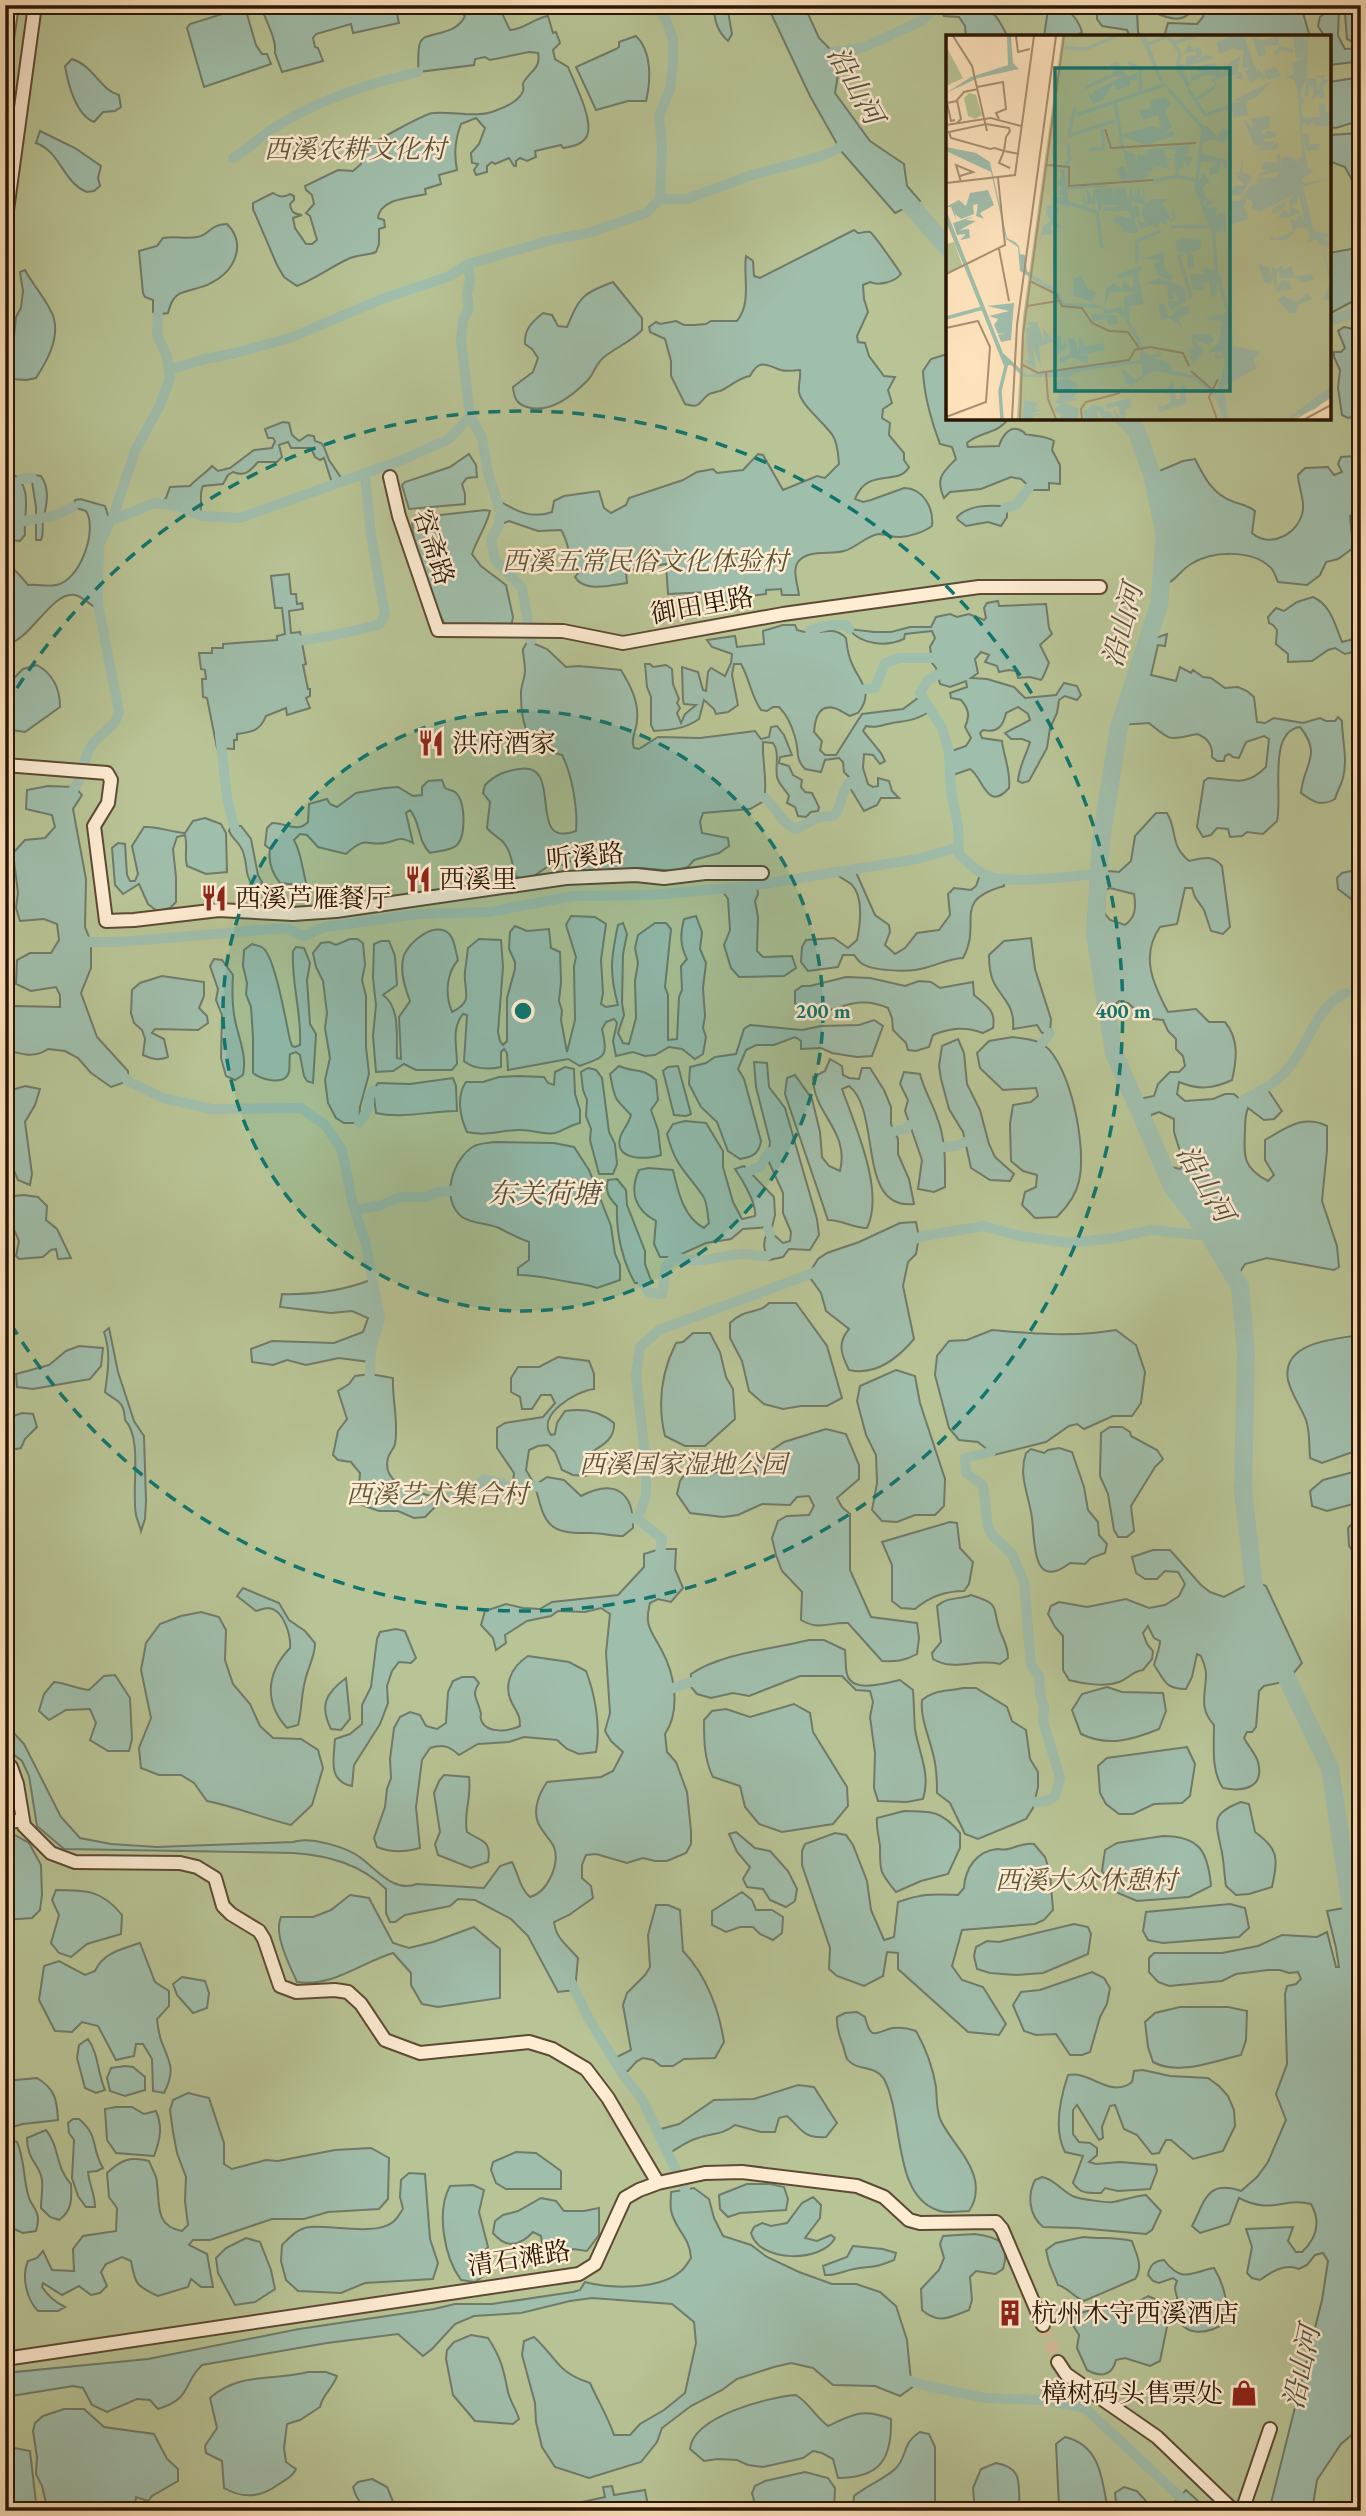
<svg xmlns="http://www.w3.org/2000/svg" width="1366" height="2516" font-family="'EB Garamond','Noto Serif SC',serif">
	<rect width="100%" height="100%" fill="#fde2bc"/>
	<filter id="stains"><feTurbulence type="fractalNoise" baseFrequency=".00286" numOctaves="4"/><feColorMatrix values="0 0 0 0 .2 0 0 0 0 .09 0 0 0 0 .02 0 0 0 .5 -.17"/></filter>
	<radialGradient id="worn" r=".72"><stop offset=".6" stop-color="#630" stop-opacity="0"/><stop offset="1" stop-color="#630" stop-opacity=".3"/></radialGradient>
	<!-- green -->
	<path fill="#b9c496" stroke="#716e4e" stroke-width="2" fill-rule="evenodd" d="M19,5H1361V2511H5V102ZM948,37H1329V418H948Z"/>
	<!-- water -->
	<path fill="#a0beac" stroke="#707b69" stroke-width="2" d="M399,5L396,9L399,23L353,33L351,24L316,34L313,38L315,47L318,48L323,61L282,72L275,53C277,39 265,20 261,6Z
		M430,5H498L510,30C525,29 534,18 548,16L553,33L556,32L560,43L553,50L555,59L568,67C574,82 594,120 587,136C583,144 571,147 563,148L561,145L535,151L536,157L527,161L520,158L516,161V166H514L509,158L495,164L492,162L487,166V172L476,175L474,170L478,164L472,163L471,153L479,144L485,128L476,118L461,124C455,139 454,155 457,170L439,175L441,184L425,189L426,194C411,198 380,198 378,218L384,220L385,227L379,229V244L376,252C366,256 358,254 348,259C331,267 316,278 297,286L284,277L277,265L253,209V203L273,193C280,197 283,198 290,194L294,196V200L290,204C291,212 294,214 302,215L293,218L295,228L306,244H312L317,240L310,216L306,213L314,204L312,195L306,190L305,186L338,170L353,171L361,164C362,158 362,154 366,149C371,143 426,113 433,113C454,111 477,119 497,110C506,107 520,100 523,91C525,83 520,87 525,80C532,70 541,67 538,53L529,52L490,60L485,57L475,59L474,65L418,72C419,63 417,51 420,43C424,30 455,38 465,16L458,10L435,12Z
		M714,5H730L728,11L732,34L728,41C717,31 714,20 714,5Z
		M767,5H804L819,38L833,52L839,68L835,93L870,141L904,164L907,186L920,201L895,213L841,151L810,96Z
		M977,5L979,9C996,9 1000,23 1008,37H966L965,26L959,17L944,16L937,6Z
		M1052,5C1067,6 1078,18 1082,32L1075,37H1044L1048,9Z
		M1097,5H1195C1183,31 1159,13 1141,7L1137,11L1138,32L1142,37H1130L1127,30L1102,26L1097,19Z
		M1205,5H1298L1303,13L1310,37H1164L1168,23L1197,24L1203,17Z
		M1328,5H1339L1338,36L1345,49L1361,48V61L1329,65V37H1325L1318,26L1320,17L1328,11Z
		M1350,5H1361V40L1355,43L1347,39L1345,14Z
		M241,8L246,11L256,45L262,54H267L271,64L204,87L187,28L190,24Z
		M636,36C652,51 651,80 646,101H628L596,110L576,67L616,49L619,47V42Z
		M72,59C94,66 100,90 119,95L121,107L115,111L103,112L94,122C76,115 68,84 65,66Z
		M1361,77V120L1336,128L1329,127V82Z
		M40,131L75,148L101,166L98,178L100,186L94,191L87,192C63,183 61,152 36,143Z
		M1361,133V183L1352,180L1345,167L1329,161V135Z
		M227,224C247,244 235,271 211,283C201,289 189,289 179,294C172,298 170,306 168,313L156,315L153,312V300L145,297L143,293L139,251L157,246L163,238C174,236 186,239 197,237C210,235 208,225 227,224Z
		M854,230L858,233C862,233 866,231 870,232C873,233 898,269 901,274C895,282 879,286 870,282L863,285L864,299L868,312L857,336L858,342L865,343L869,356L884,376L895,377L888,390L892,403L883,409L882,418L890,423L889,435L904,453V460L909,467C898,487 868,466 855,499L863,502L871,500L904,488C923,488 934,508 932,526C924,532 911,536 901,537C894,538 886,534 879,534C867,535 856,548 844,551C830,555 808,549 798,562C792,570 798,586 799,595H782L781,589L766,590V594L751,596V599L722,603L721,605H716V602L711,603L709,592L668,594L666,564L626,571L627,583C612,585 584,593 575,577L581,569L574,567C568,555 569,542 561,530L538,531L509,521L499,525L500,511L496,499C514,510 531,520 552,512L554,501L564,496L599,491L604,508L611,513L626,505L629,498L683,480L697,472L713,469L717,473L743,470L758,454L763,455L783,490L817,476L825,478L839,464C838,455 838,444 833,436C825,423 802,407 799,392C798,385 801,378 800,370C795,370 786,372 781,370C768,366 760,357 750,376C738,378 731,386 720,391C719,391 709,394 709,394C698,402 702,409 685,404L671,376V361L665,339L650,332L649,327L656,322L660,324L676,321L684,325H694L706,324L711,321H737C752,302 743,277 746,256L753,261L754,276L760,278Z
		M1351,249L1361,257V292L1359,298L1329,314V253Z
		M25,270C32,284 51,305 54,319C59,340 47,361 36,378L26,380L12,379L5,370V349L14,337L16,317L21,308L23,291L20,272Z
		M613,282L642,318V330C631,342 616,347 603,358C596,364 594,373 588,380C572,396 550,414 527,407C516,404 514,397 513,387L533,372L538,358L532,349L525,344C524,329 532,322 543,313L552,315L558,326L567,327C580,296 582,294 613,282Z
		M1344,327L1358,330L1361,333V415L1348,418L1342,415L1338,388L1340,370L1334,357V352H1341L1345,348L1338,331Z
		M944,355H948V418H1009C996,436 982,430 967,443L968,447L999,446C1002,437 1009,425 1020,430C1029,434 1020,434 1031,435C1040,437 1046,436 1054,441L1052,450L1060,465V484L1049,483V490H1033L1021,479L1011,477L981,489L950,492L944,498C935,478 943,472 956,459L952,447L940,444C931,420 924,396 923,371L931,359Z
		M283,422L289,423L292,435L299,441L308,435L314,436L315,441L321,443L324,447L329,460L344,482L333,486L324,458L320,460L315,457L311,448H291L288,442L279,445L282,457L277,462H258C250,471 245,477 233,472L228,475L223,484L203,486C198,496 204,505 199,516L178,506L160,503L166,498L170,487L190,486C196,479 205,474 212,466L218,471L230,468L254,450L272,448L275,441L273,438H268L265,429Z
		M469,454L476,465L477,477L467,478L462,484L465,494V504L409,509L402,485L405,482L450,467Z
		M1354,456L1361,464V512L1350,516L1353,548L1338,559L1326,562L1320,575L1307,585L1278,582C1276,578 1274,570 1270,567C1251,549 1212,551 1191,564C1178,572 1177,581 1161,586L1165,536L1152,474L1183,461L1195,459C1204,477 1213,495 1234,502C1243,505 1247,505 1255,511L1252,533C1271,550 1301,532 1303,509C1304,498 1298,485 1298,475L1305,468L1328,467L1334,475L1342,472L1338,464L1341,457Z
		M13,474C34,488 23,514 25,535L20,541L5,539V475Z
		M31,475L41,476C51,490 46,506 43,522C42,529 44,533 41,540H36V507Z
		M80,499L105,506L110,521L99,546V609C90,606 84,597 75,595C52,590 30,642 5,645V566C15,567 22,578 28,585C37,584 48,587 56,585C80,581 98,530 86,511L73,507L75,500Z
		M1003,506L1007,509V517L1001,526L988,522L966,526L958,520L957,517C969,505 987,505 1003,506Z
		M485,510L490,511C486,527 477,539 472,554L481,566L506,585L513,617L511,627L446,626C434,606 408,539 413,518Z
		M289,574L291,594H296L297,604L302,603L303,609L289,611L291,633L300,632L306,664L303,665L308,689H310V696L306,698L310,708L287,715L286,708L266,716C260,731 252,732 237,734V740H234V749L217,748L207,698L203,697L202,679H206L205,670L201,669L199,653H212V648H223V644L277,640V636L285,634L282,608H275L271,576Z
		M1313,597C1331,605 1335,625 1342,642L1361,637V650L1345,654L1335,648L1328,650L1312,661L1288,662V654L1276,644L1277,630L1273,625L1269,623L1268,617L1276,608L1284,611L1297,602Z
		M998,601L999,606L1046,604L1049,628L1052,634L1040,645L1049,663C1047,667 1044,677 1041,680L1030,677L1018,678L1016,671L1009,670L999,672L997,666L985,662L989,655L981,652L975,659L978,673L971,678L987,679L1014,687L1025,698L1056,695L1064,683L1077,686L1081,695L1077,700L1065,696L1059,700L1057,713L1050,728L1047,748L1029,781L1022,783L1018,781C1019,766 1026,756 1030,742L1022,739H1011L1005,733L1030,720L1028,714L1018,707L1006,713C1003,727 997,733 983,730L980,733L982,738L1002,741C1004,758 1011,771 1009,788C987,813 983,777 970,769L950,776L949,752L966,746L971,738L965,727C970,716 969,709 961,700L951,698L950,693L967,687L966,681L950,687L940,684L936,668L932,663L930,647L935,638L932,631L905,634L904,639C886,647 861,645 849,629L874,632H891L910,627H931L936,617L950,614L957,617L969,614L984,620L986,618L984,608L987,603Z
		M783,625H795L797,630L804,632L817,628L820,632C831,630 838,630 846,638C847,648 848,657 853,666C861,683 874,693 858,713L850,716C845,714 839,709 834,708C818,704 815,720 814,732L822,741L820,750L825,755H836L862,714L903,709L922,695L931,711C912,722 908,720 888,724C880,726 875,728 866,726L863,731L881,753L885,761L880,764L873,755L864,754L863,768L868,784L873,787L878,786V778L889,781L892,791L899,798H881L877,805L864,811L850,788L849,777L844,772L843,762L839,758L825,760L821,772L805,769C794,757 800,752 795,737C792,726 787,715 779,707H773L767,711L761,710C751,696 750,680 741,664H734L732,675L738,705L728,712L716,714L714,709L704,700L699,719C685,729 670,730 654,731L651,725V697L647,687L645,664H650L653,667L666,665L672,669L673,684L679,699L677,703L680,708L677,713L681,723L685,714L696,705L684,704L683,700L682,667L698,672L703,690L706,691L708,672L711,668L725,676L731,663L732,654L712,647L707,640L735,636L737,647L764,644L763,631Z
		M1167,634L1165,646L1158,645L1151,675L1176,681L1180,667L1191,673L1193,670L1203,677L1211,678L1225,688L1238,687L1247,691L1254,697L1257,722L1265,723L1274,718L1303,723L1320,718L1326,721H1335L1338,717L1342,721C1342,740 1348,759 1343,778C1341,786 1337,791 1335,799C1321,807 1313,802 1301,793C1303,765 1323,755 1300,727C1267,731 1283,797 1277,821L1263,834L1247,832L1242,836L1230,837L1228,829L1217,828L1211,835L1203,837L1197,827L1204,781L1208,778C1233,779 1245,788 1266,767L1269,739L1264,736L1246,742L1239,758L1233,757L1229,754L1225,756L1224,761H1217L1212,757C1213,745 1208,738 1197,734C1168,740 1172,742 1149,723L1120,725L1147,641Z
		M528,641L547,649L566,667L579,666L621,670C630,685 639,701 637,720C637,730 630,738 634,748L639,749L658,737L700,738L755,731L761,739L769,737L771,727L777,726L784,735L792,755L780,757L779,763L789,766L793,775L802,780L801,787L805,792L812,793L819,807L818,811L811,812L806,817L798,816L795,807L787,803L789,796C785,789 779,785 777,777C775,765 780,752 773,743L763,742C762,762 768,781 764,801L750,809L703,813L700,822L702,833L728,838L729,846L719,853L694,860L688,867L675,871L640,868L587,871L571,861L563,865L551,864L534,876L522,880L515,875C512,863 511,849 501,840C496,836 492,834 487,828L490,802L483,793L485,785C495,775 505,771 519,769C566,761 524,850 576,831C578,810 572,774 562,755C526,746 521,726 521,693C521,685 525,678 525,671C525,663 523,656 523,649Z
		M37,665C53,674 60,688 60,707L25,732L5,729L6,686L23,669Z
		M442,780L445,788C448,790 452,790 455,792C466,801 466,836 457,845C451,851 438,851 430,853C417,840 421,823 410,810L406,813L413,843C397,835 398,841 385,843C365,846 367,835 346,854L318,847L307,835L300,834L294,840C302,854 302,870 307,886L280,883C272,873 268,862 270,849L265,845L267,828L272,823C286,823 298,833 308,822L309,804L327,799L330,804L337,807L356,793L385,788L398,787L413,796L422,795V787L428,781Z
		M48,786L75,787L82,795L73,809L86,879L85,927L91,942V968L81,993L97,1037L128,1071V1081L111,1087L91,1073L78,1058L65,1051L48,1049C34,1059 20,1054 5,1049V1009L14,1006L60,1007V995L56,987L31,991L16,984L17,960L30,953H51L59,940L57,924L44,919L20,921L16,908L18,893L13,853L25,840L45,838L55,827L52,815L26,809L27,790Z
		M1156,813H1167C1178,831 1169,844 1189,861C1202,858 1212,854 1222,866L1230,927L1223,934L1211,931L1204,910L1195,897L1192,888H1185L1177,924L1160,927C1140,956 1153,984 1168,1012L1196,1009L1209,1022H1225C1239,1039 1237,1059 1232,1080C1213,1089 1198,1090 1179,1082L1177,1094L1185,1101L1213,1099L1225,1094H1234L1242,1101L1266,1087L1282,1111L1274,1119L1264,1120L1248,1108C1245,1115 1245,1121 1245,1130C1244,1156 1242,1167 1268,1181L1274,1175L1265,1160V1140C1286,1128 1303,1114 1327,1126V1150L1322,1201L1337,1246L1339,1267L1334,1270L1267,1258L1245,1264L1235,1280L1210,1236L1172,1186L1163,1165L1180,1169L1184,1164L1174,1132V1119L1159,1112L1151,1115L1147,1129L1139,1099L1154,1096L1158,1084L1170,1072H1179L1185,1066L1183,1056L1176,1049V1039L1168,1031L1163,1020L1144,1018L1128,1003L1119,1001L1108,1011L1095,935L1097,907L1102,910L1110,920L1125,925C1136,917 1136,907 1134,894L1110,888L1098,893L1100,866L1108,871L1119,872L1131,861L1135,836Z
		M205,818L221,824L226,833L227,872L206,874L187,866C184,856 188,845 185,835L177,837L173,849L176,877V902L170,908L157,911L148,904L139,884L123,894L115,885L112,848L118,843L125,844L127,875L130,881H135L138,874L132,846L144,827C158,826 170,832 185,833L193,821Z
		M231,826H241L251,839L258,875L263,884L253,886C243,874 249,858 240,846C236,840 232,838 229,831Z
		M855,870L875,915L889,925L890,932L885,945L895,954L905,948L917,933L939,930L950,915L948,894L954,888L971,890L976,886L981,872L993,877L1004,878V886C950,901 983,922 963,958C946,959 936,966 920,969C908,972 871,971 861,963C858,961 856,957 854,955H843L838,967L808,971L801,962L802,947L806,940L834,938L848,948L857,940C860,926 864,897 852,885C848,881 839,877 834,873Z
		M1351,871H1361V902L1354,901L1338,889L1337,878L1342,873Z
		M757,885L758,894L755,901L758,917L757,951L763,957L792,956L796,968L784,976L739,977L731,968L724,945L730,930L728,899L721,889Z
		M571,916L595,917L606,924L601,960L603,993L601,1004L606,1007L618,1005C609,972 611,958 618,925L623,923L627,934L623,954L622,1003L624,1015L618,1033L623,1043L629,1044L636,1018L635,981L638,963L635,948L638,935L655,923H666L671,929L665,987L668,995V1040L677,1039L679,997L682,990L681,966L687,959C680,946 680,934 684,919L696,916L702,932L700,949L706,963L703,988L705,1016L703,1028L706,1037L703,1054L695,1059L682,1049L669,1047L655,1055L645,1056L633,1052L616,1056L613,1041L617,1023L614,1019L606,1022L602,1029C609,1059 604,1056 580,1066L568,1059L508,1070L507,1053L504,1049L501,1052V1067C489,1070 473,1069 464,1061L467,1015L463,1014C451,1029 457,1046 457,1064L452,1070H416L404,1064L393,1071L376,1072L373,1036L376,1005L373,978L374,944L381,941H389L395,956L397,985L383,995C401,1007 396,1039 397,1058L401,1059L399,1017L410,1001C405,988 400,973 403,959C406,942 440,916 452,938C455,944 456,953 458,960C446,974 445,995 452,1012C475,1001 463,991 465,972C466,964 467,956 468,948L479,939L501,940L503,967L498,1032L500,1041L503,1045L507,1041V998L515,969V962L509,949L510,932L515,926L527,931L549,929L551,948L560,952L561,982L559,1001L562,1011L561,1020L567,1052L575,1020L574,966L576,957L566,925Z
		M1031,938L1035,969L1051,1019L1050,1033H1042L1037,1025L1013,1029C1015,1006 1004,1001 994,983C990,975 989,964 989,955L1004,941Z
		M350,939H357L363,943L365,965L362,980L366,996V1047L369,1074L360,1107L359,1123H344L336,1118L328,1103L325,1080L330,1058L325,1028L327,1013L323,981L316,967L313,953L321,943L329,942L336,945Z
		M252,944C254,945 261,946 263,948C275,957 286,1022 290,1040L292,1046L295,1047L300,1045C302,1014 291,982 293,951L296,947L304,948L310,963L307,980L310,1024L316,1034L313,1083L307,1081L304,1076L300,1055L296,1052L290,1054C289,1059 290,1067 289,1072C285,1087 261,1079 253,1073V1037L251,1007L246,994L247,983L243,966L244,950Z
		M214,959L222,960L233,975C232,990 232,1005 235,1020C239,1040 247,1054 243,1075L235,1080L226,1076L221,1058L222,1015L216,1000L218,989L210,966Z
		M162,976L204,982V996L199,1008L207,1016L208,1023L198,1030L155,1029L152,1033L164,1039L168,1057C159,1061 152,1059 143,1055L145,1039L142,1030L134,1023L131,1013L132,990L140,983Z
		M846,977L870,978L905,986L919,981L931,982L940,988L973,982L974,995C987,1006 996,1010 993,1028L983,1033C965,1026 950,1028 933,1035L929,1047L916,1051L908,1050L906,1043L893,1030L892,1018L888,1008C858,994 840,1010 810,1015L795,1003V991L802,986H810Z
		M874,1020L883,1026L872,1056L857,1057L832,1053L821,1048L801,1049V1041L795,1037L774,1045H756L746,1050L738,1069L744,1079L761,1141C759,1154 752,1157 740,1159L728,1151L717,1122L701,1107L689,1084L690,1067L706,1063L715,1057L736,1054L744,1029L750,1025L802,1030L821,1026L859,1025Z
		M1013,1037C1023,1039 1036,1039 1044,1045C1071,1065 1087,1149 1079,1181C1076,1196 1067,1207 1057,1217L1035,1218L1022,1205L1025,1192L1036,1187L1037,1175L1023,1171L1011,1161L1010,1124L1013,1105L1031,1102L1038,1096L1036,1088L1003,1090L980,1068L977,1053L989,1041Z
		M958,1039L964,1053L967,1084L980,1110L989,1144L995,1157L1014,1174L1010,1181L990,1180L971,1168L963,1132L949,1109L941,1079L939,1066L942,1046Z
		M830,1059L842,1066L843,1075L849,1078L859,1079L862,1068H870L884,1090L891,1107V1124L898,1139V1154L909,1179L914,1204C856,1211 882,1111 849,1086L842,1089C855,1126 885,1191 867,1228C852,1228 843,1220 828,1220L785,1094L787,1078L795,1075L812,1099L820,1132L822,1157L829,1166L840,1171C850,1130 813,1115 813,1077L825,1071Z
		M754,1062L767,1063L769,1087L785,1108L817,1219L819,1235L810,1250L789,1249L783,1257L769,1260C764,1250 762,1243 767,1234H773L783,1243L790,1241L791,1232L783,1213V1193L768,1160L770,1142L756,1087Z
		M619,1066C634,1073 642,1067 656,1080L658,1100L651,1110L658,1130L661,1155C647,1160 611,1161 621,1135C624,1128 629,1123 631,1115C613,1097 615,1099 610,1074Z
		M678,1066L691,1114L686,1116L674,1115L663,1071L668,1067Z
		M565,1067L574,1069L575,1094L580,1110V1123C570,1125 563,1131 555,1133C543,1135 533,1130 522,1130C502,1129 491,1137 467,1132C460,1117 456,1096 466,1082H483L499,1077L518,1076L544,1077L548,1083L554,1085L555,1072Z
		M588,1068L596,1070L602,1078L609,1132L615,1144L617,1164L613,1174H599L590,1140L591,1129L586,1116L587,1100L583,1090L581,1072Z
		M904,1072L920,1074C924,1090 933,1104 938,1120C946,1142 945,1164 945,1187L934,1192L918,1189L922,1160L905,1111L908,1100L900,1084Z
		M453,1078L456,1086L457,1111C430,1111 402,1119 376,1113L373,1090L378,1083L410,1084Z
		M25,1086L40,1089L35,1105L25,1122L32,1174L30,1185L18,1180L12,1166L8,1164L5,1188V1155H10L12,1146L5,1127V1092Z
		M685,1121L706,1123L723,1151V1167L733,1202L742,1219L755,1216C757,1204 742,1179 735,1169L744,1166L774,1197L775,1215L772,1227L743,1229L731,1239L706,1243L675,1257H660L654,1244L656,1221C635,1210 629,1192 639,1170L648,1168L673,1170C678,1191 683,1217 704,1228L709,1223C707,1215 708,1203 703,1196C686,1171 676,1168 667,1134L673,1124Z
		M495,1142L554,1143L574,1147L589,1170L611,1226L615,1254L620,1265V1280L597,1288C587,1284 579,1284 569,1282C552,1279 537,1275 518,1275V1268L529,1260V1242C518,1238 509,1233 499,1228C488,1223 472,1224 462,1217C440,1200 452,1159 474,1146C480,1143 488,1143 495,1142Z
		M617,1179L626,1190L627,1205L645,1251V1264L652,1283H635C622,1261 616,1232 617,1206C609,1198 605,1192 608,1180Z
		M24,1195L38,1197L47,1206L46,1220L57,1229L71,1258L58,1259L56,1249L51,1250L43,1257L19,1259L16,1256L19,1241L13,1227H5V1197Z
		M916,1222L919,1237L916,1254L908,1262L903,1286L914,1339C898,1358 875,1376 849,1370C841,1354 837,1343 849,1329L826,1311L821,1293L808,1275L818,1259L827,1253L859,1242L900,1223Z
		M373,1279L380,1318L371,1350L370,1362L339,1358L306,1365L287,1360L273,1365L252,1362L251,1349L272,1341L334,1343L363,1332L368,1318L352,1311L331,1313L280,1307L282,1294C315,1295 343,1291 373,1279Z
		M769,1303H796L827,1346L842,1398L827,1406H801L783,1409L764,1404L749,1391L742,1361L730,1338V1323C746,1307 758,1315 769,1303Z
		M109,1328L118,1372L134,1421L144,1436L146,1501L145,1519L141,1531C140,1526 137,1520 136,1515C131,1489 143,1439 125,1420C124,1400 118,1403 105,1392C108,1371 111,1352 104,1332Z
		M992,1330C1034,1334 1075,1337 1116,1330L1136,1345L1145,1372L1141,1403L1132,1416H1113L1084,1429L1077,1424L1069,1426L1046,1442L994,1455L978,1442L959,1440L949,1428L935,1375L937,1356L949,1341L967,1340Z
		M693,1333H710L720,1352L726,1377L733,1389L735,1419L705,1446H685L665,1436C657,1403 661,1373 676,1343L683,1342Z
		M1361,1335V1449L1322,1463L1310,1458C1309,1446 1310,1431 1306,1420C1301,1407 1291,1394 1288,1380C1281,1342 1334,1339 1361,1335Z
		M79,1346L103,1348L101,1366L90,1379L33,1389L17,1387L16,1374L49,1365L66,1351Z
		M558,1357L589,1361L594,1374V1389C576,1391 536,1415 551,1435L555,1434L557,1423L565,1411C583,1408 600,1411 614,1423C615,1439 603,1445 590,1453V1467L586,1476L573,1475L562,1470L555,1452L548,1445L538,1446L529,1450L526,1470L535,1485L547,1477L564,1480L581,1496C614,1479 634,1491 633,1528L623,1536C612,1536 601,1533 590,1533C547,1534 545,1524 535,1486L512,1490L514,1473L497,1448V1428L505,1423L543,1417L555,1403L551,1395H541L532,1409H522L520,1397L511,1392V1378L518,1367H539Z
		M896,1370L915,1376L920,1403L945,1479L944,1506L935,1515H915L897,1522L882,1521L872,1510L877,1483L876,1455L866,1435L857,1401L860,1386Z
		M370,1374L393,1378C392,1400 399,1423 395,1444C394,1449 389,1453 388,1458C380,1488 424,1492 442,1500L425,1517L414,1518L398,1511H379L356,1503L350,1492L359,1487L360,1473L351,1462L338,1460L333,1455L338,1431L347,1419L338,1391L349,1384L355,1376Z
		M22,1413L33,1414L37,1427L25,1439L21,1448L11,1450L5,1445V1419Z
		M1110,1427H1122L1130,1432L1131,1436L1157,1450L1163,1459L1155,1467L1131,1506L1134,1531L1127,1537H1118L1114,1530L1108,1494L1100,1476L1101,1433Z
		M826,1429L846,1434L859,1465V1479L837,1498L842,1507L850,1514V1570L871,1617L917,1623L919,1638L917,1654C905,1661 895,1662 882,1661L848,1623C828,1622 820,1631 801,1620L802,1592L782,1571L776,1555L772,1538L778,1521L787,1516L809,1515L814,1506L809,1496L797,1497L790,1505L762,1504L738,1515L723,1517L690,1513L677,1494L680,1481L685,1474C708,1474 728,1469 751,1474L769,1452L784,1442Z
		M1059,1448L1072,1452L1084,1487L1088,1510L1098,1522L1099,1535L1107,1544L1105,1553L1091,1558L1085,1564L1070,1563C1031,1593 1035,1539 1032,1518C1029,1495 1018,1476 1026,1453L1031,1449L1044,1453L1048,1450Z
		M1361,1470V1502L1327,1511L1312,1506L1310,1491L1323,1480Z
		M1361,1515V1557L1358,1558L1349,1546L1348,1528Z
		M950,1522L957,1523L960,1548L973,1562L969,1584L964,1591C945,1591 929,1597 915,1609L901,1608L892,1601V1565L882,1542Z
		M660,1549H676L675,1569L683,1588L671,1602L658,1599L650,1603C644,1626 651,1630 661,1649C675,1674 681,1710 665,1734L667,1752L676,1762L687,1792L691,1831V1844L686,1853L667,1861H655L643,1858L627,1863L596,1854L586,1855L582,1865V1878L591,1886L593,1898L569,1915L554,1922C556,1939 568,1946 578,1958L575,1990L558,1992L528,1936L511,1919L475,1900L458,1899L450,1906L405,1915L395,1922H390L386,1913V1889C360,1864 330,1856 294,1853L64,1849L37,1826L29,1776L22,1761L5,1748V1730L14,1733L24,1744L61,1817L80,1838L111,1844L157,1847L293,1842C309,1836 347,1847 361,1858C377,1870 394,1893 417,1884L484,1888L500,1866L512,1862C519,1875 519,1887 530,1897C548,1892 560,1864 554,1847C551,1840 544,1834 541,1828C531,1814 538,1795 547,1782L601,1777L613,1771L623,1752L611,1741L605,1731L610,1713L606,1653L610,1614L601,1608L585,1612L558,1611L551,1616L527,1621L505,1635L506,1643L496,1650L493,1638L481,1625L485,1611L506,1604L523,1608L540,1609L552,1602L618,1595L644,1567V1554Z
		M1153,1550H1170L1201,1585L1210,1592L1224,1597L1254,1581L1266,1586L1302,1663L1287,1681L1264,1686L1259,1691L1256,1727L1252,1732H1247L1244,1738C1248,1746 1256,1754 1258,1762C1265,1788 1243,1792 1223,1788C1211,1772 1214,1745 1214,1725C1198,1707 1206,1694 1206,1674C1206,1668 1203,1661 1201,1656L1197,1654L1192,1677L1186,1689C1164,1689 1165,1680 1154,1665C1156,1657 1160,1648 1160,1641L1154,1638L1148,1626L1143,1633L1147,1644L1153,1651L1152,1659L1143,1670C1130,1672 1129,1679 1119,1682C1105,1687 1083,1684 1069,1680L1063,1670V1636L1055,1627L1048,1614L1051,1606L1059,1602L1087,1607L1126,1599L1149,1608L1165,1605L1179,1596L1185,1584L1178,1572L1165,1571L1157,1579H1145L1136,1573L1132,1557Z
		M243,1588L279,1603L289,1620L305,1631L315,1643C315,1657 308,1667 305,1681C301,1696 302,1710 298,1725L287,1728C264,1703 266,1673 290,1648C291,1636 284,1609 268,1608C264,1608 260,1610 256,1611L237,1596Z
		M971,1595C1003,1605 991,1607 1000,1631C1004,1641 1008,1646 1008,1658L1000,1664C974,1658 954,1672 933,1659L932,1653L941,1642L937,1606C948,1596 960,1600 971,1595Z
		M201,1612L219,1617L226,1630L225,1660L233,1684L250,1704L260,1726L273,1738L301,1739L318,1750L323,1768L312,1805L291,1825C263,1818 236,1807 207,1801L194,1783L181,1775H159L141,1768L139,1748L151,1718L141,1670L146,1643L160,1624L181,1616Z
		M396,1629L405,1631L416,1658L411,1663L399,1662L392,1671L387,1686L388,1703L380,1724L354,1765L352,1786C327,1781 334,1758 335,1739L350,1734L362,1724V1705L371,1687L377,1639L380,1632Z
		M809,1640H824L845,1650C846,1658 845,1666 847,1674C852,1694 886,1683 900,1680L913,1690C914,1703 914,1716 915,1729C919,1753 931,1775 923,1799L907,1802L878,1801L874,1788L875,1753L870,1717L873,1702L870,1691L856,1690L842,1676H800L749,1696L733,1693L711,1698L697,1694L691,1687V1674C722,1653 773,1649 809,1640Z
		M528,1656L569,1662L586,1671C595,1694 601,1728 596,1752L579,1754L567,1749L557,1740L524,1737L509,1742L478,1744L459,1755C449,1746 443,1744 430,1748L422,1760L416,1807L420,1848C404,1852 393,1853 377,1847L374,1838L385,1807L387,1789L391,1778L390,1759L394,1728L400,1717L410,1712L420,1715L426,1726L437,1729L446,1723L448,1692L453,1681L462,1677H474L479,1683C471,1695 477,1698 480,1710C483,1719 478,1713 482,1722C488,1734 510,1731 520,1726C520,1716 518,1714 513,1705C502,1686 511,1667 528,1656Z
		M115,1675L130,1698L132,1739L129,1751H108L90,1740L96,1723L90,1709L66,1710L49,1720L39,1711L44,1694L54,1682C67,1683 76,1689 89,1690L104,1676Z
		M346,1678L350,1719L341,1730L331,1729C319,1705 326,1693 346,1678Z
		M1107,1687L1122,1692L1163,1693L1166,1711L1159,1729C1132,1740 1108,1747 1081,1734L1072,1710L1082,1694Z
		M963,1688H976L1007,1707L1012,1721L1026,1730L1030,1759L1038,1772V1787L1033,1808L1026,1819L978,1839L965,1834L950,1803L937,1793C937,1780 937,1767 933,1754C929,1736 920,1718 922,1700C936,1689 946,1692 963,1688Z
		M794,1704L810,1713L813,1732L847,1787L848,1806L833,1824L782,1832L759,1824L745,1807L740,1786L713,1777C704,1759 704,1740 704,1720L712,1711L726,1709L750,1717Z
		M1187,1747L1195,1764L1190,1796L1182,1803L1154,1804L1133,1814H1119L1106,1804L1100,1793L1098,1766L1107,1758Z
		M444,1775L469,1777C472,1797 463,1814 467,1832C482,1842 492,1840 488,1862L471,1868L438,1855L435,1844L440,1832L434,1793L439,1781Z
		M1241,1802L1249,1804L1255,1832C1279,1849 1278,1858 1272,1887L1249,1894L1236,1895L1226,1886C1224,1874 1224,1860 1221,1848C1215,1820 1212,1813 1241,1802Z
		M904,1811C932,1811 942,1811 960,1833V1848L948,1874L921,1881L896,1892C879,1871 880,1872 880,1846C879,1837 876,1829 877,1818Z
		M736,1832L755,1848L770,1851L788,1871L797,1889L795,1901L786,1907L770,1900L763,1889L747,1887L743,1879L750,1867L737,1852L729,1834Z
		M835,1833L846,1835L853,1845L867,1881L871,1910L884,1940L894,1937L898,1902C923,1893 932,1894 958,1895L964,1888C965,1868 977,1851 997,1849C999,1849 1006,1850 1008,1849C1018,1847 1023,1842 1034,1844L1045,1857L1050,1873L1053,1910L1044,1920L1035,1924L962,1930L952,1966L962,1980L983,1987L1006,2024L999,2035L968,2032L898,1969V1953L887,1952L883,1976L864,1986L837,1976L829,1969L830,1948L802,1865V1851L805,1844Z
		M13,1834L29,1843L41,1865L42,1895L40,1910L32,1918L5,1920V1836Z
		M1163,1836C1200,1836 1208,1852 1211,1886L1189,1897L1137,1901L1118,1893L1102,1871L1105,1850L1117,1843Z
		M56,1890C86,1890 102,1890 122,1915L121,1934L87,1944L71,1957L59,1953L51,1943L59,1915L52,1900Z
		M742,1892L752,1900L756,1910H772L783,1917L782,1933L773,1940L760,1934L753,1927H740L726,1932L712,1925V1911Z
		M350,1895L369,1898L393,1943L409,1948L433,1942L474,1927L500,1949V1998L438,2007L422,2004L411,1985V1973L393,1953C360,1963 334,1987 297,1982C290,1966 273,1934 281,1917H313L331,1910Z
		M1230,1904L1245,1908L1249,1928L1239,1937L1163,1943L1148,1940L1143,1931L1146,1912Z
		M656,1905H668L680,1910L683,1951C706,1975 719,2009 724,2042L715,2058L684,2059L673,2066H661L653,2060L643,2058L637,2061L628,2071L622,2073L613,2059L631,2050L623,2005L627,1993L645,1975L650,1967L648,1935Z
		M1361,1905V2271L1353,2303L1358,2341L1361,2342V2427L1341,2444L1317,2480L1312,2511H1269L1322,2300L1328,2261L1323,2253L1315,2255L1307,2265L1299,2269C1285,2263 1271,2272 1260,2280L1252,2278L1247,2273L1252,2247L1246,2229L1293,2227L1288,2241L1296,2252H1302C1317,2238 1321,2222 1311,2204C1283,2197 1272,2215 1239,2198L1229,2224L1200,2233L1192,2226C1205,2202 1206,2179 1241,2191L1257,2177L1268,2162L1286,2120L1276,2094L1287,2064L1285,1994L1287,1986L1296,1984L1301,1979L1298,1972L1289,1973L1280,1970H1268L1236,1974L1222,1981L1169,1986L1158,1982L1149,1972V1958L1154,1953H1222L1258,1946L1282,1935L1317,1937L1327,1932L1336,1967H1339L1336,1948L1327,1911Z
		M1074,1924L1088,1927L1091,1934L1088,1954L1043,1973L1016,1975L990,1973L977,1969L974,1956L976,1947L987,1941L999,1942Z
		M140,1943L155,1982L169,1991V2006L157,2019C158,2027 159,2036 162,2043C171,2064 175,2071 164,2093L153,2091L152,2059L143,2044H136L134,2056L116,2060L98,2026L82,2022L72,2032L55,2031L39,2000L44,1966L59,1961L85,1975L95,1971C103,1953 122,1949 140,1943Z
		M1092,1972L1104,1978L1110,1988L1107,2004L1100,2017L1090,2052L1082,2055H1070L1056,2034L1036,2035L1024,2031L1013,2005L1021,1992L1040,1990Z
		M182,1977L205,1981L209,1993L207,2008L193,2013L177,1995L173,1984Z
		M1180,2007H1228L1247,2011L1246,2040L1241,2055C1214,2061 1179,2076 1153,2062L1148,2047L1145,2022L1155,2013Z
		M857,2012L865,2017C871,2042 875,2032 893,2028C901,2027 908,2028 916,2031C925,2047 933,2068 936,2087C937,2098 936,2107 940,2119C949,2139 970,2157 975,2180C977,2191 976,2201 969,2211C959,2211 946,2214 937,2210C892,2194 904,2116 884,2079C874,2064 857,2072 847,2059C845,2055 844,2047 842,2043C839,2034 836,2027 837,2017L845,2013Z
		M88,2039C99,2055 97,2072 105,2090L96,2093L85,2088L77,2058L79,2045Z
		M125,2066L133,2067L145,2077V2090L125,2096L110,2091L107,2078L111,2068Z
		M1143,2070L1170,2076L1208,2078L1219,2086L1228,2096L1234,2110L1235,2126L1223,2151L1193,2159L1171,2140H1166L1159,2153L1152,2154L1137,2135L1124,2129L1115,2105L1110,2106L1102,2127L1103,2138L1099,2140L1077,2105L1073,2110V2134L1079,2142L1090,2143L1097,2148V2155L1089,2162L1096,2164L1120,2162L1156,2165L1157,2171L1150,2189L1118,2191L1105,2188L1101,2193C1089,2193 1080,2194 1073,2183L1083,2156L1065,2152C1053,2129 1060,2099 1068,2075C1092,2071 1110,2099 1132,2082L1134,2071Z
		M37,2078C55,2089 57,2099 58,2120L23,2124L5,2129V2081Z
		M798,2085L814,2087L837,2123L826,2137C803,2139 802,2129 787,2116L779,2118L775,2132H761L735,2125C722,2135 712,2133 698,2138C687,2141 678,2148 668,2154L657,2130L679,2124L714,2100L754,2099Z
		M188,2093L209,2098L224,2143V2164L232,2169L266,2160L278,2161L335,2150L371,2148L389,2158L388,2199L379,2209L328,2212L304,2219H272L210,2240H193L189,2245L207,2254L213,2287H201L191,2279L188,2287L158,2296C136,2286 135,2284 131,2261L122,2257L106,2264L101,2272L107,2286L100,2293L91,2295L79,2286L62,2295L43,2283L42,2287C48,2296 55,2302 65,2307L58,2311H38C27,2300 21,2277 28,2261L37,2258L43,2251L52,2270L74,2271L73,2249L83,2236L116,2231L117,2208L109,2197L107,2173C121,2160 130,2156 149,2161C151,2166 154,2172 156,2177C161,2199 152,2226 182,2231L188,2225L185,2201L186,2177L177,2153L173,2132L170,2110L173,2100Z
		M116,2107H132L144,2114L156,2111C163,2127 160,2140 154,2156L116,2153L107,2140L105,2109Z
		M73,2119H79C100,2137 90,2146 103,2168L97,2171L88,2172C89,2184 95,2194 95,2207H86L78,2196L72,2178L74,2140L69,2133L68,2123Z
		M46,2130C60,2147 55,2167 71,2184C72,2199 72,2211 59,2220L50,2217L41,2208C41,2199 43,2189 42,2180C40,2164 27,2161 27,2138Z
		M5,2137L17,2142C25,2159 23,2180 29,2198C32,2206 38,2210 38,2219C38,2222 37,2228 36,2231L23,2233L14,2229L5,2192Z
		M516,2152L536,2153L561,2171V2189H506L496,2183L491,2170L493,2162Z
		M409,2173L425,2174L430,2239L438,2263L433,2279L365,2283L341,2293L298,2291L286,2280L281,2261L282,2245C290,2237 298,2228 310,2227C330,2225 376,2236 393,2222C397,2219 400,2213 403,2209L400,2197L401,2180Z
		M1042,2177C1055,2179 1062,2192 1075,2197C1080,2199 1108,2203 1113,2202C1124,2200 1135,2196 1146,2195L1161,2211L1152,2230L1146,2234L1078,2228L1043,2227C1029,2215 1027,2196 1035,2180Z
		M747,2184H770L784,2187L788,2199L786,2210L740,2213L728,2217L720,2209L719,2195Z
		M473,2185L484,2190L479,2212L488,2247L481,2255L482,2277L475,2282L461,2280C444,2257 436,2211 450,2186Z
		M694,2188L709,2199L714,2218L723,2236L751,2245L767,2257L799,2272L832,2284H856L880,2292L896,2306L907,2340L911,2381L918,2383L900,2396L875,2386L833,2385L813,2368L791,2363L774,2367L737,2379L722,2390L691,2406L662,2428L657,2442L641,2462L589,2478L555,2467L542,2447L536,2422L535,2403L522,2355L524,2341L534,2337C558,2359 556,2372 590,2383C598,2401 608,2417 614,2435H630L640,2424L664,2410L685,2393L696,2343L694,2322L672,2304L592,2298L570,2301L521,2313L474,2316L455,2324L432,2349L423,2356L398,2334L327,2343L202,2365C182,2384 193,2398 158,2409L150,2400L137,2399L107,2412L92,2405L83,2388L73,2386L5,2397V2373L148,2359L299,2329L434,2309L455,2304H492L573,2292L580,2290L585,2282C611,2289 660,2290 681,2271C685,2268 688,2262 691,2258C690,2236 674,2229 671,2210C670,2204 671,2197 671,2192Z
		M813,2197L821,2205L820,2218L805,2238L817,2241L831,2235L835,2238C822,2263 759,2263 751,2233L754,2227L762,2223L771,2226L787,2223L802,2203Z
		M541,2198L556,2201L564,2211H584L599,2208V2235L587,2251L573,2249L557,2256L543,2250L541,2236L533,2232C520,2246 506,2249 493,2233L495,2221L503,2215L518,2211Z
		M975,2234C998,2237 1011,2242 1003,2269L995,2274L976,2271L970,2277L972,2300L969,2310C950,2317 939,2325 922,2310L921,2289L939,2270L944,2258L940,2244L943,2236Z
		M1083,2237C1100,2239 1115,2237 1132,2241C1136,2254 1144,2266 1135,2279L1084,2301C1073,2297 1069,2288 1058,2285L1049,2263L1046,2250L1056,2243Z
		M246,2238L260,2242L271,2270L275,2289L255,2302L235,2305L218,2273L216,2258L226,2248Z
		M853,2246L883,2249L896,2253L894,2260C875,2268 872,2266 854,2269C843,2271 836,2276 825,2275L823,2266L847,2257Z
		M1164,2260C1182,2284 1192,2272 1214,2268C1224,2284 1228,2303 1226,2322C1211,2334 1182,2339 1177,2313C1176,2308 1178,2302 1177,2297C1175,2290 1174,2288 1177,2281L1173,2278L1159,2283L1153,2281L1148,2275C1150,2265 1154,2261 1164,2260Z
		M1148,2296L1165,2304L1170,2312L1160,2361L1150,2366L1125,2358L1116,2360C1112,2377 1100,2377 1087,2370L1077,2348L1079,2335L1072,2324L1077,2314L1101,2307L1125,2309Z
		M471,2335L488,2338C501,2357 504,2371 508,2392C510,2401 516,2409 519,2419L513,2424L475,2421L453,2395L446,2359L447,2350L454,2342Z
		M308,2372H326L337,2376C333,2388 322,2395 320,2407L300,2420L287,2424L284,2448L286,2462L296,2469C292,2477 287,2479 279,2484C262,2497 243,2499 224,2488L222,2461L206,2453L205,2446L217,2428L210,2398C239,2372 272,2381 308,2372Z
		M796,2395C810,2404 815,2416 828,2426C854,2414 863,2408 891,2419C892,2458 881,2478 838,2478L833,2459L822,2453L813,2451L803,2458L763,2467L748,2465L737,2460L718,2459L704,2461L690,2449C693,2416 769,2397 796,2395Z
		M64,2409H84L104,2427L154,2434L167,2459L178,2469V2481L152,2496L148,2501L136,2497L134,2511H48L42,2486L36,2474L37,2457L33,2431L35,2423L43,2416Z
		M920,2432L929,2434L935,2447V2511H853L854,2496C866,2486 888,2477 896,2468C908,2456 901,2444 920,2432Z
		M1065,2437C1099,2445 1102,2476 1107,2506L1106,2511H1055L1059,2506L1056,2444Z
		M14,2448L30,2451L37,2511H5V2451Z
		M996,2463C1026,2468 1017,2488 1020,2511H975L973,2488L981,2469Z
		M805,2472L828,2478L835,2488L834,2511H757L752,2493L755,2486L765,2481Z
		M372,2479L387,2487L397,2511C376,2511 359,2512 353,2487L358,2482Z
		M612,2486L614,2495L645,2490L649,2511H567L578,2503L605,2497L603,2487Z
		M1124,2487L1137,2491L1155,2511H1117L1115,2493Z
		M1186,2490L1209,2511H1183L1174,2503Z"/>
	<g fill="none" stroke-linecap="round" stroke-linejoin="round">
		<!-- canal -->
		<path stroke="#a0beac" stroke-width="10" d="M833,52L862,48L882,39L921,21L937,6
			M233,158C248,149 261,136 277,126C321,99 368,84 418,72
			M660,199H687L752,175L819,157L836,150L848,140
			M468,264L470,280L467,294L469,308L463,320L461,340L470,416L482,438L488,473L500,511L499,525L491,539L495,560L522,588L531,641
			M1329,321L1361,310
			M169,370L205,359L235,353L290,338L382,299L450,276L468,264L551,240L588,233L646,213L660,199L662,145L659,115L670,89L673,65V39L666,19L655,5
			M21,479L32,478
			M1005,508L1016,505L1029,488
			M112,520L135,451L160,405L170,378L167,356L157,335L158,315
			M24,521L54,516L73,507
			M810,630L829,625H846L849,629
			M287,642C319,639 349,633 380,624L385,614L371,535L365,475
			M939,674L928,680L920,693L942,728L949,752L951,791L958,825L959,854C969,864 980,875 995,878C1026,883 1067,876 1099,874
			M865,689L875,688L885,663L900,658H933
			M220,735L227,798L234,826
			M765,798C776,808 782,823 795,829C805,826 813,818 820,817C826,815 832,819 836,813C843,803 839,795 850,782
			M69,800C71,792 76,787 79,780C85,764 85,750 98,738C109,727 114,728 119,712L98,604L99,546L110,521L155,503L178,506L201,516L240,518L402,460L449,439L470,416
			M77,940L91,942H118L286,928L304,936L325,927L419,914L489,912L574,896L651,895L744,887L917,859L959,847
			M1042,1043L1050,1033
			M118,1071L128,1081L163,1098L212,1109L301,1108L325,1125L342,1150L353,1205L366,1245L380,1318L371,1350L369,1387
			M1242,1101C1258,1092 1275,1084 1287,1070C1308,1047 1316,1005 1346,993
			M359,1123C366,1114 370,1108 369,1097L373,1090
			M894,1131L906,1129L909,1125
			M944,1147L956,1146L965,1142
			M749,1171L760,1167L769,1152
			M355,1210L379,1206L400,1197H426L437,1192L450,1191
			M768,1229L770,1234
			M906,1242L923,1236L984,1226L1020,1236L1070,1243L1114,1238L1151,1230L1210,1236
			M643,1283L649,1293L662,1294L666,1266L675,1257C701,1266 718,1255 744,1254C752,1254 759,1257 767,1256
			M991,1452L965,1458L966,1473L983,1485L988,1527L993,1536L1012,1554L1024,1582L1031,1665L1039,1676L1040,1694L1044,1707L1043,1721L1060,1778L1055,1796L1047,1801L1035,1802
			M429,1501L468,1494L484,1479L501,1483L512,1490L535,1485L540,1488
			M620,1517L638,1519L662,1539L659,1561
			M638,1519L646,1495V1465L636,1375L640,1347L659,1330L821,1270
			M673,1688L691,1682
			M569,1978L589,2019L623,2075L642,2099L685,2189
			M904,2379L927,2386L985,2398L1043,2400L1085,2408L1195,2511"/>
		<!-- river -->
		<path stroke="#a0beac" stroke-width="18" d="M897,190L948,248
			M1124,418L1136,430L1152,474L1165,536L1159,605L1119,727L1101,841L1095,935L1114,1053L1172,1186L1210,1236L1240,1287L1246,1353L1243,1491L1254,1586L1260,1604
			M1278,1660L1330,1768L1361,1975"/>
		<!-- minor-tunnel -->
		<path stroke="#d3b997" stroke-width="12" stroke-dasharray="12 6" stroke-linecap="butt" d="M1043,2325L1058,2362"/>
		<!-- minor casing -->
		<g stroke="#5e4a33" stroke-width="16">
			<path id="minor" d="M5,225L35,5
				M390,477L399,516L438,630L563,631L623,643L783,614L979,587H1100
				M5,765L107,773L111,780L108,803L94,826L106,921L134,920L219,910L293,914L336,911L566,878L636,875L664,878L705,873H762
				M5,1763L11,1767L17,1784L24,1826L51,1853L75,1862L180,1863L197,1867L215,1878L223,1906L231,1914L259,1931L264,1939L280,1986L296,1992L335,1990L348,1992L361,2004L385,2040L420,2053L529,2042L552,2049L586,2069L608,2098L658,2183
				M5,1823L21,1820
				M5,2359L579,2274L595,2264L625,2198L639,2190L658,2183L705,2173L742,2172L857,2186L884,2197L909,2220L920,2223L996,2222L1002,2229L1043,2325
				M1058,2362L1066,2374L1157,2437L1234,2511
				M1242,2511L1270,2429"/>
		</g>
		<!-- minor -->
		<use href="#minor" stroke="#feecd3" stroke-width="12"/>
	</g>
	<!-- distance rings -->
	<circle cx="523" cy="1011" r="300" fill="#0f766e" fill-opacity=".12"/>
	<g fill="none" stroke="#0f766e" stroke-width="3.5" stroke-dasharray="12 9">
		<circle cx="523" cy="1011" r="300"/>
		<path d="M6 706A600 600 0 1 1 6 1316"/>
	</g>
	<!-- icons -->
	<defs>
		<g id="restaurant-bare" transform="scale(2.1)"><path d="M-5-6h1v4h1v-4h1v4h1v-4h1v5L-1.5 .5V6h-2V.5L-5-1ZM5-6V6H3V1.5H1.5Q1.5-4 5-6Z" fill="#8f2418" stroke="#feecd3" stroke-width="2.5" paint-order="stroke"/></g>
		<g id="building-bare" transform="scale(2.1)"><path d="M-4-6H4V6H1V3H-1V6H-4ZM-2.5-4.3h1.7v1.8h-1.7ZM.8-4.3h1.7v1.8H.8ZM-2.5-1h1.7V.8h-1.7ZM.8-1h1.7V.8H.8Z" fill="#8f2418" stroke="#feecd3" stroke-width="2.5" paint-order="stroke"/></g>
		<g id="shop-bare" transform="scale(2.1)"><path d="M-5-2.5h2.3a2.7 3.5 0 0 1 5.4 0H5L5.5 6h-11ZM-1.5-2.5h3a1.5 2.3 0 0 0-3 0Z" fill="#8f2418" stroke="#feecd3" stroke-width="2.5" paint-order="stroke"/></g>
	</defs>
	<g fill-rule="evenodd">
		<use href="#restaurant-bare" x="431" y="743"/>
		<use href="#restaurant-bare" x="418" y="879"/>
		<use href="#restaurant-bare" x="214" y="898"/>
		<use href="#building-bare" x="1010" y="2313"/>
		<use href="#shop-bare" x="1244" y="2393"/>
	</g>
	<g text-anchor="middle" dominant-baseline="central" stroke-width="5" stroke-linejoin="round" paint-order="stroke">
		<!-- park labels -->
		<g font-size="26" font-style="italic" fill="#5b5438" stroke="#feecd3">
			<text x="355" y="149">西溪农耕文化村</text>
			<text x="645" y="561">西溪五常民俗文化体验村</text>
			<text x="683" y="1464">西溪国家湿地公园</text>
			<text x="437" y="1494">西溪艺术集合村</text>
			<text x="1086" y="1880">西溪大众休憩村</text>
		</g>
		<!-- street labels -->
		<g font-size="26" fill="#291705" stroke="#feecd3">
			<text transform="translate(434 547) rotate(72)">容斋路</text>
			<text transform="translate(702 605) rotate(-10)">御田里路</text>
			<text transform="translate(585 856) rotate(-5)">听溪路</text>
			<text transform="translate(519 2258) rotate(-9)">清石滩路</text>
		</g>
		<!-- poi labels -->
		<g font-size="26" fill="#291705" stroke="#feecd3" text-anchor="start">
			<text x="452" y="743">洪府酒家</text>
			<text x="439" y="879">西溪里</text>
			<text x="235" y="898">西溪芦雁餐厅</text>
			<text x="1031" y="2313">杭州木守西溪酒店</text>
			<text x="1223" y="2393" text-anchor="end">樟树码头售票处</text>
		</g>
		<!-- water labels -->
		<g font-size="28" font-style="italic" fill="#53513f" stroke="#feecd3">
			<text transform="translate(856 85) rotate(61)">沿山河</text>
			<text transform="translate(1122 625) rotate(-75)">沿山河</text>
			<text transform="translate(1206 1183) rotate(60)">沿山河</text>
			<text x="544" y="1193">东关荷塘</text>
			<text transform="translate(1301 2367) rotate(-78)">沿山河</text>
		</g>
	</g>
	<!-- overview -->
	<g transform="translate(946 35)">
		<rect width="385" height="385" fill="#fde2bc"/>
		<path d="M116,1H385V363L351,384H71L77,282ZM0,11L17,43L0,51ZM23,58L30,60L36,80L29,84L22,81L18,63ZM8,207L17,232L0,238V209Z" fill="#b9c496"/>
		<path d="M61,1H65L67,28L73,34L32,43L0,58L25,42L62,30ZM194,1H200L216,45L227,58L213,45ZM285,1H298L312,41L311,33L319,41V35L330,32L335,41L323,45L319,42L318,46L315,42L305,48L299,36L306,33H296L298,16L287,13L273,19L271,7ZM306,1L317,6L332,1L333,10L318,11L320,19L313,22ZM347,1H358V8L362,1L361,41L354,59L359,67L355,70L357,83L374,82L373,69H379L380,79L385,73V91H370L367,85L363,91L357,88L356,99H363V109H374L372,115L361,116L356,102L362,133L368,136L355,144L359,148L385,143L357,152L368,196L385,200L376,204L385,207L381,213L376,209L385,244V266L377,265L384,248L376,212L370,204L360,209L364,201L360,193H351L341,205H324L325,200L330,204L347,196L344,183L351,187V181L356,180L359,189L353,160L351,169L344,171L355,177L342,183L331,182L339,176L327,179L326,174L339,166L340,172L328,177L339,175L344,181L343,165L348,160L313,177L305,173L307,167L301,163L298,171L303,184L287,189L283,181L284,166H294L305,150L323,147L311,148L312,143L329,142L335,136L311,141L320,135L315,134L318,127L331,128V119L334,118L335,134V124L343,121L350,127L356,121L352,58L348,45L340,42L348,39L346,28L356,24L359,11L355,23H350ZM243,9L248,14L254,12L257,20L246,28L260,20L270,23L235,33L244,48L242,54L229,33L230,28L240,30V22L251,20L249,16L237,19ZM295,20L291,37L296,38L297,45L289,43L294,39L279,41L269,45L272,53L265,44L270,41L258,40L245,47V33L246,40L254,39L251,31L269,28L277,40L279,27L281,30ZM171,27L182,42L191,37L192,45H184V51L170,55L168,48L157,65L147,69L142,59L147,58L149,64L148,56L178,41L163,42L169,35L164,29ZM379,40L377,44L383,45L377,51L379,62L374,64L372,59L366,65L368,53L363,51L362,62L358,61L360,44L370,43L372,56L376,43L368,41ZM326,46L310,63L300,66L302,80L288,82L286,73L299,67L288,65ZM219,62L225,68L219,76L226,92L219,97L227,96L229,100L200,110L173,100L206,91L215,94L212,80L198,85L192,75L204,74L205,65ZM325,80L323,93L315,96L319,100L321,96L329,97L330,102L318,104L317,107L329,106L323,113L332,107L333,114L306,116L319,111L308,110L298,85L307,93L305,84ZM262,91L271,102L277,93L287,96L277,108L265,104L258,108L257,93ZM243,110V119L235,120L248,122L241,133L238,124L237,135L231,132L229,114H218L220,124H229L220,126L224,135L210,130L212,137L207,128V135L199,137L203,141L196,144L176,146L172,139L171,133L177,131L183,139L177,115L189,119L191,129L192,118L196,121L202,119L200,115ZM0,112L30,118L44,127L61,203L69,207L73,211L74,219L79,220L81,236L111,255L119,268L149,269L162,275L175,272L178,276V263L189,257H164L159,270L160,254L168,248L176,254L178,245L187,254V240L173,244L171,239L196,231L192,241L198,269L184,271L183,288L170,277L158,280H170L173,289L163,290L159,283L147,287L145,279H158L157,274L117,270L113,261L74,236L72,212L60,204L45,137L0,116ZM259,114L257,119L281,125L280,135L275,126L273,138L264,140V133L272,128L253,126ZM297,119L296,137L306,141L296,160L282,161L288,151L299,150L290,142L296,139H288L294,137ZM112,134L119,135L123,172L106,167V162H117L111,159L117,153L111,149L116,139ZM257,137L267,152L262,147L257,153L259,162L268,167L260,173L272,172L269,180L272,184L271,179L279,177L280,196L268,197L260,176L256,178L261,168L251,162L250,153ZM185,150L187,162L190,152L189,167L193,151L196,166L198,150L199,169L205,164H222L216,169L226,185L227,170L230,185L225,187L221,184L220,190L214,187L210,194L207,190L194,194L191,183L200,190L195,178L198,169L188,168V164L185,169L187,178V171L192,170L194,181L188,183L193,197L186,198L176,196L177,192L167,187L170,180L185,183L184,176H157L158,172H168L174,170H157L153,177L149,157V172L147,168L138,171L136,156L141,169V154L147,167V154H156L157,165V154L167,153V162L169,154L179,152L182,166ZM42,155L48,170L34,178L38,184L30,181L32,169L27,170L28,179L15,184L9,179L10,185L5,172H0L13,165L20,171L24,158ZM101,170L109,171L106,173L108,182L109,173L114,172L109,186L118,194L105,190L106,199L96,200L92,213L97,191L104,187L101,178L99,185ZM0,175L57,318L81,340L194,325L195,314L205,321L214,316L216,321L208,323L214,325L224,322L215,325L224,329L227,339L208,336L185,351L179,347L176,333L190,345L197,340L195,328L135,336L123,342H77L65,330L58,331L1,189ZM28,181L20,185L30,186L14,195L23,194L24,203L14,205L20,199L11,200L7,188ZM236,203L255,205L254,214L242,218L247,219L248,233H242L241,219L231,216L229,207ZM218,217V234L227,241L225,246L212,241L208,230L213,225L196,224ZM312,229L323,232L324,242L327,231L331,235L335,230L338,234L346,231L348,242L366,239L369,244L357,248L352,243H333L334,238L340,239L331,236L330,255L336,245L343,246L346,254L330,257L327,243L324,250L318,247ZM257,232L272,236L276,246L271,250L270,262L265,261L263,246L252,249L258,250V255L247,254L244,239H259ZM135,240L142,254L150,257L146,267L127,260L128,244ZM213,243L238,252L241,266L224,276L222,266H232L227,253L228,264H222L221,250L198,249ZM361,258L366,264L353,269L350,278H344L332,265L337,261L352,267ZM68,268L65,305L55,307L52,300L59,298L52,299L48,290L52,284L43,281L63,276L41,271ZM218,268L223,282L235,271H243V279L232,283L237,294L224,283L215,285L212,270ZM285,277L287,311L315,317L308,324L311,333L278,351L282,384H277L270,364L260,354L271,359L279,328V322L269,324V319L276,322L277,316L262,318L273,307L276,286L257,284ZM91,287L98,306L97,293L106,304L115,300L116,305L110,307L115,306L118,312L119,305L122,311L112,319L109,306L93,311L95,332L86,311L90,335L77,324L83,326L80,294L85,291L81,288ZM246,299H264L268,305L262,310L247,304L258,316L248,328L243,321L248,319L241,316L247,314ZM133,301L139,311L157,308L159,315L134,320H142V328L125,322L114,329L113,323L124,319L122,303L129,304L133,318ZM120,342L132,350L126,355L130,353L133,356L127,362L132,365L117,367L133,374L131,384H111L116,381L107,375L116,368H109L114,361L108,348ZM227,345L230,364H234L235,350H239L241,369L213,377L212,367L216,372L224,368V360L218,358ZM80,346L79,365L93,368L88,373L94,375L85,379H97L86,381L89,384H77ZM385,351V361L369,374L341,384ZM184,363L186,373L179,374L180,384H170L167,374L175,383L172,371L161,374L160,369ZM147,370L158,372V377L164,376L168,384L157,383L151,374L152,384H138L137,377Z" fill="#a0beac"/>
		<path fill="none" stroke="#a0beac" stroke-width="3.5" d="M227,8L250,1M201,10L222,1L234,18L232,28M119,13L140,14L170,1M329,20L334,13L347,16M139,53L163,42M242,54L259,80L301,66M223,55L257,93L250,153L268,198L270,236L283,280M194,58L218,50M249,65L269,52M169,66L177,115M131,80L194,58L195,35L182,27M123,99L129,73M122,101L169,86M143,115L158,113L156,94M230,119L232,142L250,145M118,134L124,124L122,109M207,146L232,141M119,153L161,150M122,168L151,177L156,213M225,192L264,191M236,219L233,222L245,261L242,264M191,228V206L215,196M0,283L37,273M181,285L197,314M222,337L248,342L262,354M56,384L54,356L61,327"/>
		<path fill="none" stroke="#a89173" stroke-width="2" d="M7,1L26,31L41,96M70,1L72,17L84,14M31,52L57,47L60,74L50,78L53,84M9,85L5,86L1,68L11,66M11,88L15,84L11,65L18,57L32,54M0,90L45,83L75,91M159,94L165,113L250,108M101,130L123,132V151L207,145M64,133L53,128L58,116L60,102L64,96L63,93L40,89L3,97L5,103L44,114L49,113L58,116L73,119M14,141L27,137L10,130L15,147M0,148L69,140L88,1M53,214L63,266M0,239L59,210L52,143M84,246L110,259L116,271L136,273L146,288L163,296L182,297L193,313M81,271L112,266M0,293L32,286L44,312L40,367L0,382M75,329L92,338L183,325L189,315L204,312L237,318L243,331M245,336L268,356M100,337L102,364L110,384M66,384L71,290L110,1M74,384L77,299L118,1M136,384L135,374L140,367L174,358M271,384L263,362L272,344M359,384L385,370"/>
		<path fill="#0f766e" fill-opacity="0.15" stroke="#0f766e" stroke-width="3.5" d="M109,33H284V356H109Z"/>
		<rect width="385" height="385" fill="none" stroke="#291705" stroke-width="3.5"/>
	</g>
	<circle cx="523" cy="1011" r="10" fill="#0f766e" stroke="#feecd3" stroke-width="3.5"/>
	<g font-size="21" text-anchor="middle" font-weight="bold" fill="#0f766e" stroke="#feecd3" stroke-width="5" stroke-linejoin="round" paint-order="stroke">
		<text x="823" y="1018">200 m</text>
		<text x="1123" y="1018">400 m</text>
	</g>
	<!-- margin -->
	<rect width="1366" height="2516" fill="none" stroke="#fde2bc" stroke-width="28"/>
	<rect x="7" y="7" width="1352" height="2502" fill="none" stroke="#291705" stroke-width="3.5"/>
	<rect x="14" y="14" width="1338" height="2488" fill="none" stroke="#291705" stroke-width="2"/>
	<rect width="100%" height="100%" filter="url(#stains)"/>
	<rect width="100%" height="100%" fill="url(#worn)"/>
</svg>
